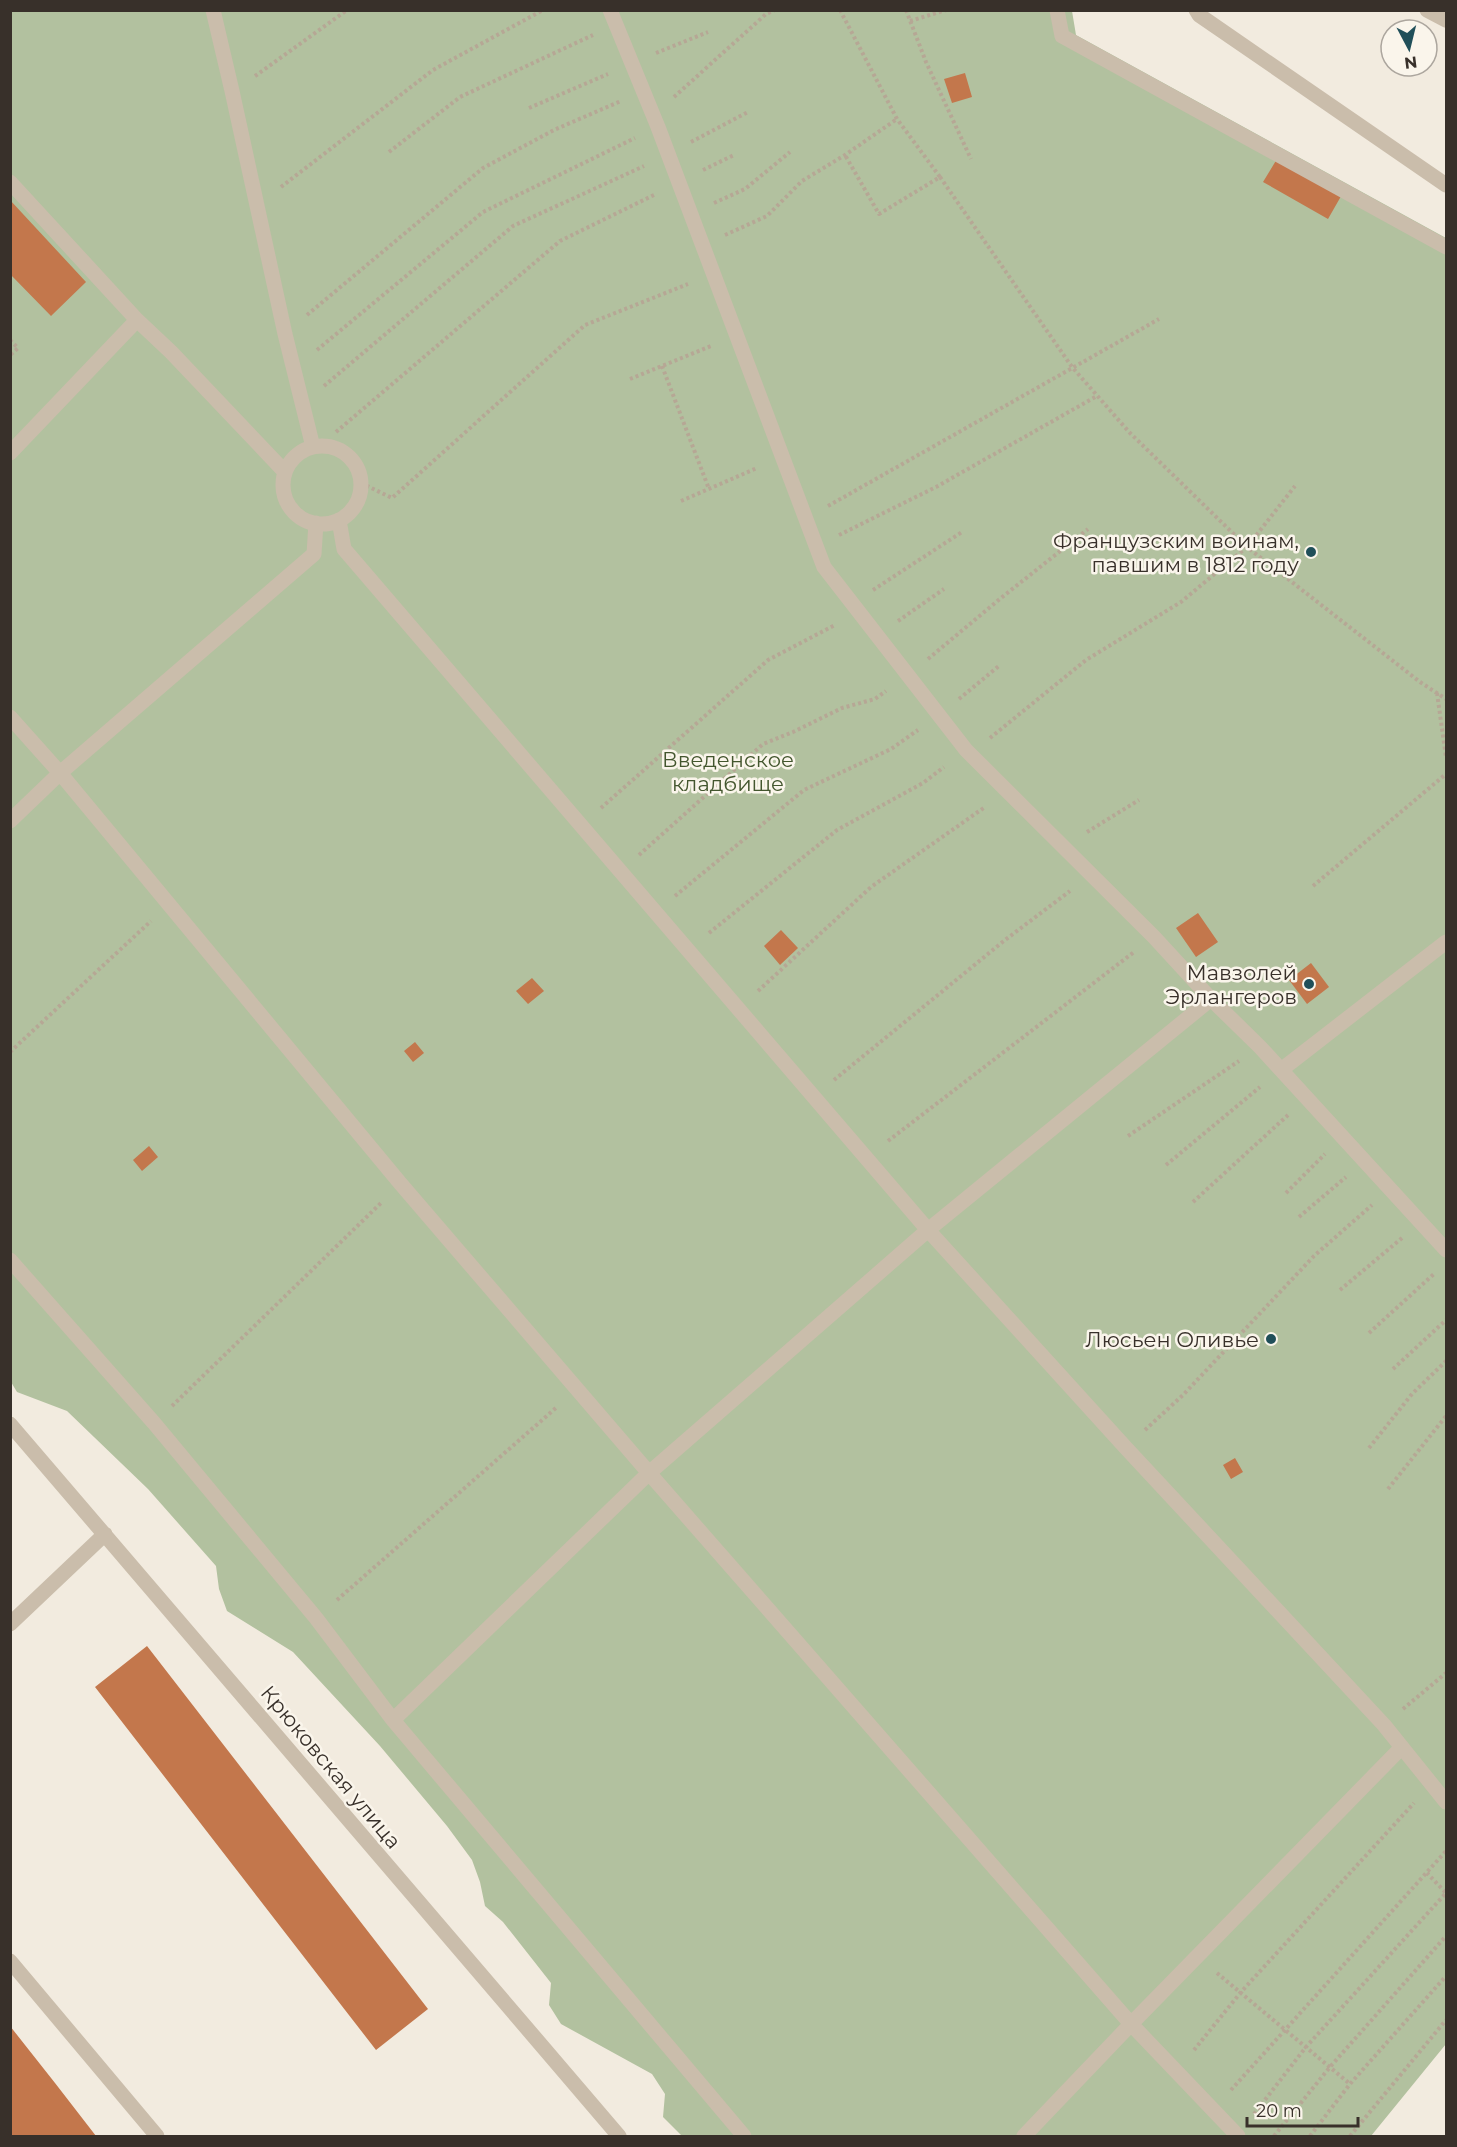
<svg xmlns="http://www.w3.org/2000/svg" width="1457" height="2147" font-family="Montserrat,sans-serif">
	<rect width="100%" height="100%" fill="#f2ebdf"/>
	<!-- green -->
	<path fill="#b2c19f" d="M11,11H1072L1076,35L1446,238V2044L1371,2136H682L663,2117L665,2094L652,2074L561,2024L549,2005L551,1983L503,1922L485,1906L480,1882L472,1860L447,1826L380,1746L293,1652L227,1611L219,1589L216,1566L148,1489L67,1411L17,1392L11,1382Z"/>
	<!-- building -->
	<path fill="#c3774c" d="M965,73L972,97L952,103L944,79Z
		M1280,154L1344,191L1328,219L1263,182Z
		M10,200L86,282L51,316L10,274Z
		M1198,913L1218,942L1196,957L1176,928Z
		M781,930L798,948L780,965L764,946Z
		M1311,963L1329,987L1307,1004L1289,980Z
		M532,978L544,991L528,1004L516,991Z
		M415,1042L424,1053L413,1062L404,1051Z
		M149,1146L158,1157L142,1171L133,1160Z
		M1235,1458L1243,1472L1231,1479L1223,1465Z
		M147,1646L428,2009L376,2050L95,1687Z
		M10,2026L55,2083L96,2136H10Z"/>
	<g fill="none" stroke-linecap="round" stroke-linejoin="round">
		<!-- path -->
		<path stroke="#b6a795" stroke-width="4" stroke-dasharray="3 3" stroke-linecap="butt" d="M840,10L897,119L940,177L879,214L845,155
			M906,10L926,62L971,159
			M910,21L946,10
			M656,53L708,32
			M255,76L347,10
			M674,97L766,14L775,10
			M529,108L608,74
			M691,142L748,112
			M389,152L460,97L593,35
			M703,170L734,155
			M940,177L1072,367L1130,433L1247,547L1420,682L1446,699
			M281,187L433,70L543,10
			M714,203L745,189L790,152
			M725,235L767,216L802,181L845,155L897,119
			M307,315L483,168L554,130L621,101
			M10,340L18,348L10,355
			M317,350L483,212L635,138
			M662,366L709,489
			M630,379L711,346
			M324,386L513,226L644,166
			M336,432L560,241L656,194
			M361,483L392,498L585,325L688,284
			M681,501L757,468
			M828,506L1159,319
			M839,535L936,487L1097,396
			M873,590L962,532
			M898,621L944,589
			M928,659L1001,598L1088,529
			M1437,693L1446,757
			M959,699L1000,665
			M990,738L1086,660L1181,602L1247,547L1295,486
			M601,808L768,660L835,625
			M1087,832L1139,800
			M639,855L763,744L793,732L842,708L875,699L886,691
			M1313,886L1446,774
			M675,896L804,790L891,749L918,730
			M709,933L837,830L923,783L944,767
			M758,991L871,887L985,807
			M10,1052L151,921
			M834,1080L1005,940L1070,891
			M1128,1136L1239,1061
			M888,1141L1134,952
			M1166,1165L1260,1087
			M1286,1193L1325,1154
			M1193,1202L1288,1115
			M1299,1217L1346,1177
			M1340,1290L1402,1238
			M1369,1333L1435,1273
			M1393,1369L1446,1320
			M172,1406L382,1202
			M1145,1430L1183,1395L1314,1256L1372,1205
			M1369,1448L1412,1394L1446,1361
			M1388,1489L1446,1416
			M337,1600L557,1407
			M1403,1709L1446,1673
			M1217,1973L1350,2084
			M1194,2050L1241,1992L1414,1803
			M1231,2090L1446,1851
			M1254,2114L1306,2047L1446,1893L1427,1873
			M1274,2136L1330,2067L1446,1936
			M1310,2136L1350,2084L1446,1976
			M1350,2136L1446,2020"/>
		<!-- minor -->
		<path stroke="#cabdab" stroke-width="15" d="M213,10L232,91L285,334L313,447
			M610,10L658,127L824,567L966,750L1154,937L1211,999L1260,1047L1446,1250
			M1057,10L1062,36L1446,247
			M1196,10L1199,15L1446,185
			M1427,10L1446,20
			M10,182L137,320L171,352L285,472
			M283 485a39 39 0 1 1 78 0a39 39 0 1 1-78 0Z
			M10,453L137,320
			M339,520L344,549L928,1230L1126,1448L1384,1725L1446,1802
			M10,717L60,773L400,1183L649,1473L1131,2024L1238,2136
			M10,821L60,773L314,554L316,523
			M1281,1070L1446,942
			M10,1260L154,1423L316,1618L393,1720L744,2136
			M10,1424L619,2136
			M10,1624L105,1534
			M393,1720L649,1473L928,1230L1211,999
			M10,1961L157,2136
			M1024,2136L1131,2024L1402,1747"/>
	</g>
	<!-- markers -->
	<g fill="#204f59" stroke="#faf5eb" stroke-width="2">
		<circle cx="1311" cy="552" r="6"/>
		<circle cx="1309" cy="984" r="6"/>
		<circle cx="1271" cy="1339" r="6"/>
	</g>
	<g text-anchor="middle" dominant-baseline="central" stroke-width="5" stroke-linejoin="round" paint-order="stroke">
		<!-- poi labels -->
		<g font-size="21" fill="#38302a" stroke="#faf5eb" text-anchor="end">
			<text x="1299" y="540">Французским воинам,<tspan x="1299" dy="24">павшим в 1812 году</tspan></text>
			<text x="1297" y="972">Мавзолей<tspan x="1297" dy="24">Эрлангеров</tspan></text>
			<text x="1259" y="1339">Люсьен Оливье</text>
		</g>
		<!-- park labels -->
		<g font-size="21" fill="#43562e" stroke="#faf5eb">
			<text x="728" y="759">Введенское<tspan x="728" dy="24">кладбище</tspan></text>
		</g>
		<!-- street labels -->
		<g font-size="21" fill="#38302a" stroke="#faf5eb">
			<text transform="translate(331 1767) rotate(50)">Крюковская улица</text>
		</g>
	</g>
	<!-- border -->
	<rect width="1457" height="2147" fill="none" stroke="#38302a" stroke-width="24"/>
	<!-- north arrow -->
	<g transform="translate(1409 48) rotate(173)"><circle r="28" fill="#faf5eb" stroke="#aca69e" stroke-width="1.5"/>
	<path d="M0-4.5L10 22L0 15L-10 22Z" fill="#204f59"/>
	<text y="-9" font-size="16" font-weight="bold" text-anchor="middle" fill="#38302a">N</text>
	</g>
	<!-- scale -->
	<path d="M1247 2117v9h111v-9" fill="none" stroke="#38302a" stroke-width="3"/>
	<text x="1256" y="2117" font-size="18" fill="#38302a" stroke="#faf5eb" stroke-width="4.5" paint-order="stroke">20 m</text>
</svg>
